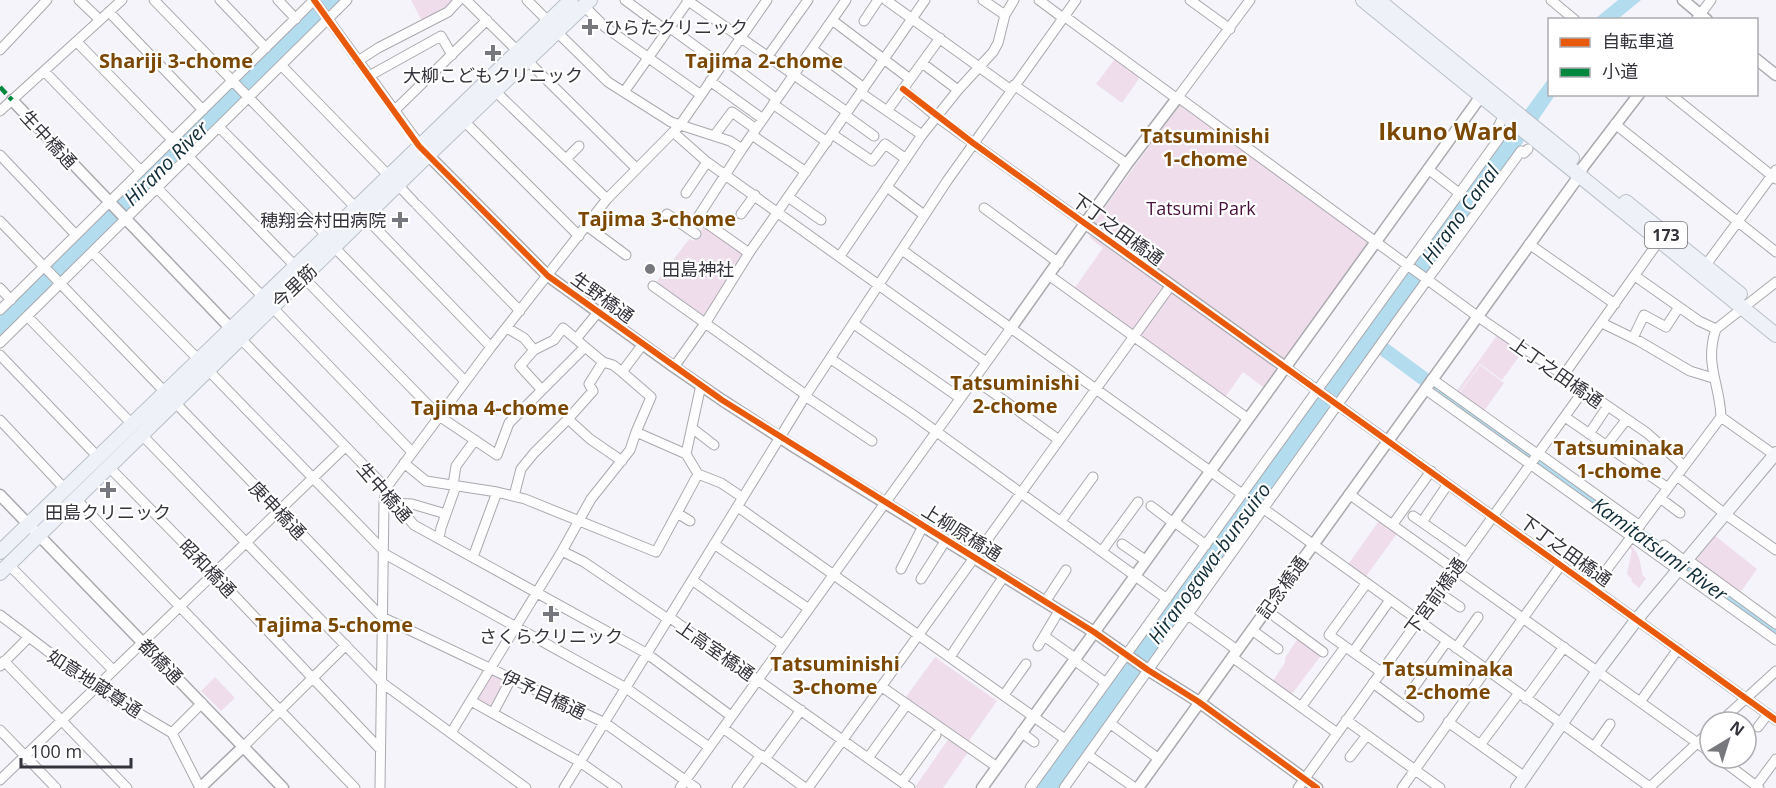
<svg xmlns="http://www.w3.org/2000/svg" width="1776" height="788" font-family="'Open Sans','Noto Sans JP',sans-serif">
	<rect width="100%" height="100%" fill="#f4f4fa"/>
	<!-- green -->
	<path fill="#efddeb" d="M411,0H455L447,9L422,21Z
		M1115,59L1140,77L1122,103L1096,84Z
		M1181,103L1370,241L1285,359L1094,222Z
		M705,225L745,254L705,318L655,284L686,243L690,239L693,241Z
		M1091,234L1165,287L1133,332L1074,289L1103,248L1089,237Z
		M1172,292L1274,365L1276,372L1264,388L1243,372L1223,400L1137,337L1170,293Z
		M1498,334L1523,351L1502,380L1480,364L1459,393L1457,391Z
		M1480,365L1504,383L1484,411L1460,393Z
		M1381,518L1399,531L1364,579L1347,566Z
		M1714,535L1757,569L1739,594L1697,563L1696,559Z
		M1630,545C1639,552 1641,564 1642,575L1646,578L1639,588L1631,581L1632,579L1627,574L1632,550L1628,547Z
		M1299,637L1322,654L1292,694L1272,682L1285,663V658Z
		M935,657L997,701L968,742L906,697Z
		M494,676L507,682L493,709L477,702L476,697L488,677Z
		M215,677L235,698L221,711L201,691Z
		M950,737L969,751L943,788H917L915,787Z"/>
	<!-- water -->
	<path fill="#b3dcef" d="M319,0H344L0,339V315Z
		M1618,0H1641L1618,19H1595Z
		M1549,78L1550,94L1555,95L1524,141L1059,788H1034L1399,282Z"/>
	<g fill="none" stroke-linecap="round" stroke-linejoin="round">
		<!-- river -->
		<path stroke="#b3dcef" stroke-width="14" d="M1370,339L1523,452L1776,633"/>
		<!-- minor casing -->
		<g stroke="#a9a9ae" stroke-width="11">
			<path id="minor" d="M79,0L100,20
				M154,0L356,208
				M220,0L266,48
				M278,0L296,19
				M314,0L422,148
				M466,0L637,169
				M527,0L549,22
				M625,0L667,31
				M687,0L847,112
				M886,0L1011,90
				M983,0L1005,15
				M1039,0L1063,18
				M1190,0L1230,29
				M1250,0L1178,97L1477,316L1647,433L1684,466
				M1551,0L1575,20
				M584,6L605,27L701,95
				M109,12L203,110
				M1064,16L1176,98
				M832,20L910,79
				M1696,20L1711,0
				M864,21L878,0
				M669,27L721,65
				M557,32L608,82L671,122L730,141L742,149
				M77,42L296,267
				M812,49L864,88
				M0,50L47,0
				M768,56L808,0
				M725,60L777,99
				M358,61L378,48L448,12L459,0
				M922,63L958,90
				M281,65L389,176
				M44,71L141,171
				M369,76L441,36L452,55
				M710,81L763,119
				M1014,85L1127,164
				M903,89L937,117L1086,224
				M495,91L607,199
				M624,92L689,0
				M861,93L922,135
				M1670,94L1776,179
				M773,104L827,142
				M0,111L122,0
				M394,111L487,20
				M887,111L940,38
				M845,115L874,136
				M464,121L579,236
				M1615,124L1776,252
				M219,127L327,236
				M673,132L707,162L986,362
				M832,134L872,161L885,144L906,159
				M752,135L806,172
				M714,136L732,112L756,129
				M0,155L76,235
				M566,159L579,146
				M1428,169L1459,193
				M398,185L414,202
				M887,187L924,215
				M157,188L264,298
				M686,193L707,162
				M788,197L821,220
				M417,205L520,311
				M984,208L1059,263
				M667,214L696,234
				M741,214L755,195
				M365,217L491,347
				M0,221L382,617L605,723L696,788
				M587,226L626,255
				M1529,244L1615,304
				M334,247L465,381
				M902,250L1242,494
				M92,252L199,360
				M749,253L698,217L742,149L846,0
				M840,256L922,135L958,90L993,52L998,43L1005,15L1014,0
				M1705,266L1776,170
				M1050,276L1247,418
				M1635,276L1699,321L1716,329
				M303,277L439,416L497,455L509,423L585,347L576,339L599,311
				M653,286L806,395
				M0,288L11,300
				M272,307L412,452
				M0,310L314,0
				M27,316L132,424
				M1602,323L1639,341L1690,371L1713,378
				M854,324L960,398
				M507,328L524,338L534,350
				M240,338L386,488L393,500L414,525L646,653L731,716
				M1633,338L1644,315L1666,327L1679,307
				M0,343L347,0
				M0,355L98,457
				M831,359L912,414L1167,599
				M674,367L706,322L749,253L925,0
				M1285,367L1776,720
				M208,370L383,550
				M622,372L643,344
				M1563,376L1659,241
				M974,379L1059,440
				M1432,379L1537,454
				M541,389L520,366L534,350L554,340L563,328L576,339
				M1425,389L1776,640
				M805,396L872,441
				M1565,417L1668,488
				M1721,417L1776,456
				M568,419L593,391L589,384L603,362
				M0,420L65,489
				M692,428L714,445
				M636,432L686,454
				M1589,434L1607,407
				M142,435L381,682L526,788
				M1606,446L1626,420
				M1538,453L1640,526
				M404,463L426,481L497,492L525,499L656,552L698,474L686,454L701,385
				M109,467L214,574L380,749
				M698,474L721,483L742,497
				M1677,476L1725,514L1776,550
				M453,485L456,466L475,440
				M1349,494L1710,752
				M514,496L521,469L534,453L568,419L590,439L622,461
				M1660,498L1680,513
				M76,499L355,788
				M395,503L412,504L446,514
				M1151,506L1172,522
				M738,507L1065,739
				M1264,509L1651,788
				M677,513L690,521
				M1413,516L1466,553
				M1061,521L1093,477
				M1173,521L1206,545
				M1422,522L1448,484
				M1393,524L1431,471
				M439,538L441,528L456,486
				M714,544L809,609
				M1122,544L1145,560
				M1664,545L1686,562
				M562,551L584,562L668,619
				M1102,551L1138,502
				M383,553L626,688L709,747
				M473,557L497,492
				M1688,560L1776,624
				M9,565L113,670
				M901,569L923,526
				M921,579L946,540
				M692,580L783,645
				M1366,584L1329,635L1381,672
				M1593,588L1721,417C1720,384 1704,364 1716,329L1776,282
				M1438,592L1460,607
				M1045,602L1066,570
				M1266,610L1323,652
				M0,615L95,687L172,733L200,788
				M1188,615L1237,650
				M669,617L910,788
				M1252,630L1278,649
				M1044,636L1075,658
				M1038,646L1059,611
				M1456,648L1478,617
				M1353,652L1390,600
				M950,657L1004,576
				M1232,657L1337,733
				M1074,660L1106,683
				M4,661L127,788
				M0,666L28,638
				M1373,683L1419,717
				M882,687L997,767
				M1410,693L1447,641
				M1004,695L1026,664
				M1526,699L1564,647
				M471,701L580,762L617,788
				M1640,702L1678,649
				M1301,707L1345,647
				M493,713L511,679
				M1346,720L1440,788
				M1448,722L1525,777
				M1720,722L1776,671
				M1111,724L1159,759
				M1758,727L1768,714
				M723,728L805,788
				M0,730L56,788
				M1021,732L1034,742
				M172,733L202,703
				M451,733L562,551L591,499L630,450L636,432L651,397L622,372L613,365L603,362L585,347
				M1480,745L1519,693
				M243,747L346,645
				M1594,747L1610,724
				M1088,755L1135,788
				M1350,757L1367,735
				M868,758L907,704
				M1719,758L1759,788
				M765,759L801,710
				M0,780L345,447
				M902,782L936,735
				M1756,786L1776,759
				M380,788L384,503L386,488L491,347L607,199L680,125L767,0
				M564,788L806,395L947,181L1076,0
				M680,788L1011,328
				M737,788L761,755
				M808,788L1171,285
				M1030,788L1500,137L1498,127L1504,115
				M1064,788L1398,320L1521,151L1524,153L1528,149
				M1298,788L1583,391
				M1402,788L1561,565
				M1649,788L1710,731"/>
		</g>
		<!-- tertiary casing -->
		<g stroke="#a9a9ae" stroke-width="13">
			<path id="tertiary" d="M1683,0L1707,20
				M1756,59L1776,75
				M12,100L236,334
				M428,155L548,276L674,367L722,400L796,448L1094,632L1148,670L1199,702L1317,788
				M1086,224L1285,367
				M1011,328L1127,164L1178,97
				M0,495L283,788
				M200,788L243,747
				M982,788L1481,96
				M1138,788L1579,176L1583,167L1639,94"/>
		</g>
		<!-- secondary casing -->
		<g stroke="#a9a9ae" stroke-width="14">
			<path id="secondary" d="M1517,788L1598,671L1637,619L1776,453"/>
		</g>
		<!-- primary casing -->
		<g stroke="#b9bfc9" stroke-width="16">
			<path id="primary" d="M1363,0L1776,335
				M1378,0L1572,158
				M1626,202L1740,294
				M0,552L571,0
				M0,573L428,155L590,0"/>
		</g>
		<!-- minor -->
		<use href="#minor" stroke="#fdfdfe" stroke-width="9"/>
		<!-- tertiary -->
		<use href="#tertiary" stroke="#fdfdfe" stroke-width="10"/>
		<!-- secondary -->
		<use href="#secondary" stroke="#f6f7fb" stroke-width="12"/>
		<!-- primary -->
		<use href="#primary" stroke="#eef1f7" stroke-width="14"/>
		<!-- quiet -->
		<path stroke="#00873e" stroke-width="4.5" stroke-dasharray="9 4.5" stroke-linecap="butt" d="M0,87L12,100"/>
		<!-- cycleway casing -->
		<g stroke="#fff" stroke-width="10">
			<path id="cycleway" d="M314,0L419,146L548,276L722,400L1094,632L1148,670L1199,702L1317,788
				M903,89L973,143L1776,720"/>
		</g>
		<!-- cycleway -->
		<use href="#cycleway" stroke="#e8590c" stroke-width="6"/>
	</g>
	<!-- markers -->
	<g fill="#77777e" stroke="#fff" stroke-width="2">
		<path d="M587 18h6v6h6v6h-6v6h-6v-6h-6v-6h6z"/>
		<path d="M490 44h6v6h6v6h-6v6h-6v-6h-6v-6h6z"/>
		<path d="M397 211h6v6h6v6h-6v6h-6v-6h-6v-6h6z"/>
		<circle cx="650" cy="269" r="6"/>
		<path d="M105 481h6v6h6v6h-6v6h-6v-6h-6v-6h6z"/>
		<path d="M548 605h6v6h6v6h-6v6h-6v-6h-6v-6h6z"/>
	</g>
	<g text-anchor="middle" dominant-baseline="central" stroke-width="4.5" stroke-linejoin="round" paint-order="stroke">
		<!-- shield labels -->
		<rect fill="#fff" stroke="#707076" stroke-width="1.5" x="1645" y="222" width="42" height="26" rx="4.5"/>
		<g font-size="16" font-weight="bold" fill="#33333b">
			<text x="1666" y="235">173</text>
		</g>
		<!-- poi labels -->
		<g font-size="18" fill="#33333b" stroke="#fff">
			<text x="604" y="27" text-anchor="start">ひらたクリニック</text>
			<text x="493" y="75">大柳こどもクリニック</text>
			<text x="386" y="220" text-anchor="end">穂翔会村田病院</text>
			<text x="662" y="269" text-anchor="start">田島神社</text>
			<text x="108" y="512">田島クリニック</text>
			<text x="551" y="636">さくらクリニック</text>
		</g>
		<!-- street labels -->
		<g font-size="18" fill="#33333b" stroke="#fff">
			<text transform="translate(49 139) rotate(47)">生中橋通</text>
			<text transform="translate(1118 229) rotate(36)">下丁之田橋通</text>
			<text transform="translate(294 286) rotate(-44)">今里筋</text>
			<text transform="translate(603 297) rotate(36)">生野橋通</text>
			<text transform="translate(1557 372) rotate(35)">上丁之田橋通</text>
			<text transform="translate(385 492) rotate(49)">生中橋通</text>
			<text transform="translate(278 510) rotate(46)">庚申橋通</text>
			<text transform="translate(962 532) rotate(32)">上柳原橋通</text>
			<text transform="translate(1566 550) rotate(36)">下丁之田橋通</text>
			<text transform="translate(208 568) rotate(46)">昭和橋通</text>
			<text transform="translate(1282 587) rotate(-54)">記念橋通</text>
			<text transform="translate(1435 596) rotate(-54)">下宮前橋通</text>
			<text transform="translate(716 650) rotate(35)">上高室橋通</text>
			<text transform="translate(161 661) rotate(46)">都橋通</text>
			<text transform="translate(95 683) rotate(33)">如意地蔵尊通</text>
			<text transform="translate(544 694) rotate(25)">伊予目橋通</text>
		</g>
		<!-- park labels -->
		<g font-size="18" fill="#470f39" stroke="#fff">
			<text x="1201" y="208">Tatsumi Park</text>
		</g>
		<!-- neighbourhood labels -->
		<g font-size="20" font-weight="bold" fill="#7b4804" stroke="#fff">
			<text x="176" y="60">Shariji 3-chome</text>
			<text x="764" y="60">Tajima 2-chome</text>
			<text x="1205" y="135">Tatsuminishi<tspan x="1205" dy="23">1-chome</tspan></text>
			<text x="657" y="218">Tajima 3-chome</text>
			<text x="1015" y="382">Tatsuminishi<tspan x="1015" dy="23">2-chome</tspan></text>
			<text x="490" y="407">Tajima 4-chome</text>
			<text x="1619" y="447">Tatsuminaka<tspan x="1619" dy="23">1-chome</tspan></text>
			<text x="334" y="624">Tajima 5-chome</text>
			<text x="835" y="663">Tatsuminishi<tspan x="835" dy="23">3-chome</tspan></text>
			<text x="1448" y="668">Tatsuminaka<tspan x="1448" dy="23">2-chome</tspan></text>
		</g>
		<!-- water labels -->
		<g font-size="20" font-style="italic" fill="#112e39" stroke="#fff">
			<text transform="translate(166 163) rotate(-45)">Hirano River</text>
			<text transform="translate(1460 214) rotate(-54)">Hirano Canal</text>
			<text transform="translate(1660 549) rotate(36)">Kamitatsumi River</text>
			<text transform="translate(1209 563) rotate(-54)">Hiranogawa-bunsuiro</text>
		</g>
		<!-- district labels -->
		<g font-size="24" font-weight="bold" fill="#7b4804" stroke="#fff">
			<text x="1448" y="130">Ikuno Ward</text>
		</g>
	</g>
	<!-- legend -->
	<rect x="1548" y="18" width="210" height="78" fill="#ffffff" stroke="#adadb1" stroke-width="1.5"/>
	<rect x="1560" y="38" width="30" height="9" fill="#e8590c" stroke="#adadb1" stroke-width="1.5"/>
	<text x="1602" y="48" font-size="18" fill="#33333b">自転車道</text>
	<rect x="1560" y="68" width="30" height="9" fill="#00873e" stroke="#adadb1" stroke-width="1.5"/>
	<text x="1602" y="78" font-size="18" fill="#33333b">小道</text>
	<!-- north arrow -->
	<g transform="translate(1728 740) rotate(38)"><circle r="28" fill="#ffffff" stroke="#adadb1" stroke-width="1.5"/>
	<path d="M0-4.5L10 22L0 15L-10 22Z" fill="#77777e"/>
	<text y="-9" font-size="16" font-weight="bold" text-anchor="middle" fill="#33333b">N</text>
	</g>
	<!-- scale -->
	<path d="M21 758v9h110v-9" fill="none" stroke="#33333b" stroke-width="3"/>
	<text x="30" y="758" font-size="18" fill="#33333b" stroke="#ffffff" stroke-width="4.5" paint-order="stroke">100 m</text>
</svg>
